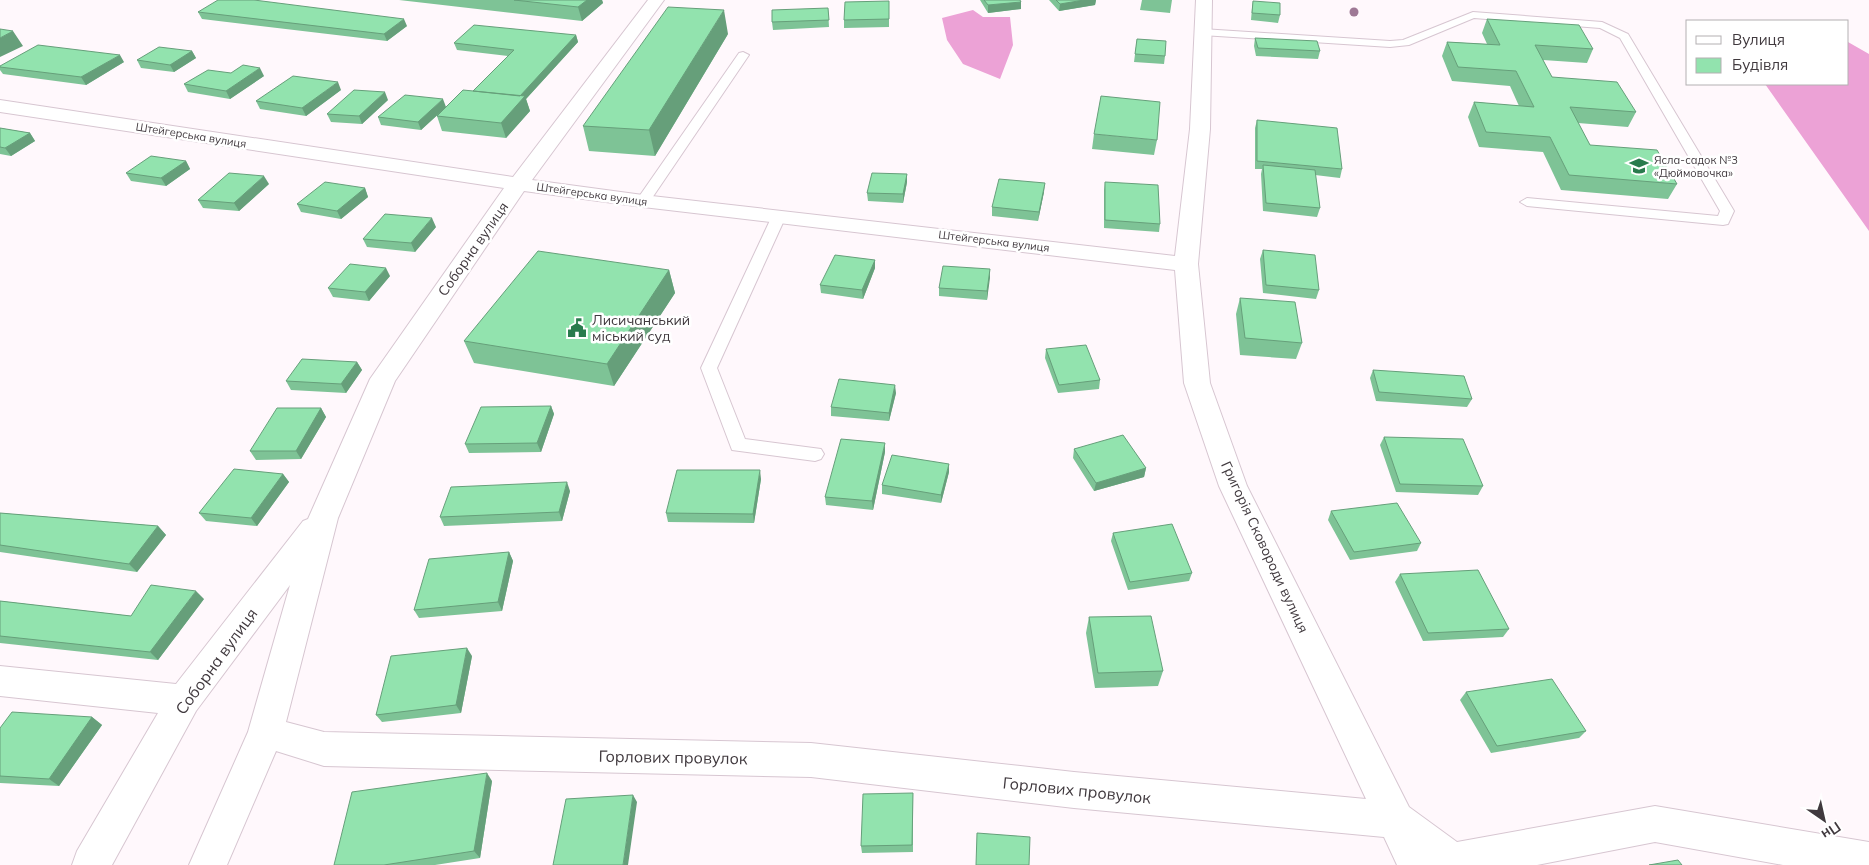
<svg xmlns="http://www.w3.org/2000/svg" width="1869" height="865" font-family="Mulish,sans-serif">
	<rect width="100%" height="100%" fill="#fff8fc"/>
	<!-- forest -->
	<path fill="#eca2d6" d="M973,10L983,17H1010L1013,45L1000,79L963,64L947,40L942,18Z
		M1848,42L1869,54V231L1765,84H1848Z"/>
	<g fill="none" stroke-linecap="round" stroke-linejoin="round">
		<!-- service casing -->
		<g stroke="#d7c6d1" stroke-width="2">
			<path id="service" d="M1473,12L1602,22L1628,34L1734,211L1728,224L1723,225L1527,206L1520,202L1527,198L1718,216L1720,211L1620,38L1600,28L1474,18L1409,45L1390,47L1202,35L1197,32L1202,29L1390,41L1403,40Z
				M743,52L749,55L650,201L643,205L638,204L636,201L739,53Z
				M779,212L786,216L717,368L745,439L821,449L824,454L821,459L815,461L732,450L701,368L772,216Z"/>
		</g>
		<!-- minor casing -->
		<g stroke="#d7c6d1" stroke-width="2">
			<path id="minor" d="M648,0H664L532,180L643,195L1175,256L1190,129L1196,0H1212L1210,129L1198,264L1210,383L1247,486L1409,807L1457,842L1655,806L1869,842V865H1783L1655,842L1537,865H1397L1384,837L1074,808L811,777L324,766L276,751L227,865H189L248,732L290,585L196,711L112,865H72L77,851L158,713L0,696V666L176,684L303,521L308,519L370,379L504,188L0,112V100L513,177ZM524,191L643,207L1175,270L1184,383L1219,486L1366,799L1074,772L811,743L324,732L286,722L338,518L395,381Z"/>
		</g>
		<!-- service -->
		<use href="#service" fill="#fff" fill-rule="evenodd"/>
		<!-- minor -->
		<use href="#minor" fill="#fff" fill-rule="evenodd"/>
	</g>
	<!-- trees -->
	<circle fill="#9e7895" cx="1354" cy="12" r="4.5"/>
	<!-- wall -->
	<path fill="#7ec396" d="M399,0H602L603,3L582,21Z
		M980,0H1020L1021,9L988,13Z
		M1049,0H1096L1095,5L1059,11Z
		M1142,0H1172L1170,13L1140,10Z
		M889,1V27L844,28V20Z
		M1253,1L1280,15L1278,23L1251,20L1252,8Z
		M828,8L829,27L773,30L772,22Z
		M198,12L407,26L387,41L202,19Z
		M1487,19L1593,49L1587,63L1543,60L1552,77L1636,112L1628,127L1578,123L1590,145L1677,184L1668,199L1561,190L1543,152L1479,147L1468,117L1474,102L1519,106L1510,86L1452,81L1442,56L1447,42L1487,44L1482,33Z
		M728,34L655,156L589,151L583,126Z
		M576,35L578,42L526,99L530,111L506,138L442,131L437,116L442,111L421,130L381,125L378,117L446,107L473,91L508,56L457,50L454,43Z
		M1255,38L1320,51L1318,59L1256,56L1254,46Z
		M1137,39L1165,56L1164,64L1134,62Z
		M192,51L196,58L174,72L141,68L137,60Z
		M124,62L86,85L3,74L0,70V66Z
		M231,73L264,76L230,99L188,92L184,84Z
		M341,90L306,116L260,109L256,101Z
		M388,100L362,124L331,122L327,114Z
		M1257,120L1342,169L1340,178L1315,175L1320,208L1317,217L1263,211L1261,174L1262,169H1255V128Z
		M0,128L30,133L35,141L11,156L0,154Z
		M1094,134L1157,140L1154,155L1092,149Z
		M186,161L190,169L166,186L131,181L126,173Z
		M907,174V182L903,203L868,201L867,193Z
		M1105,182L1160,224L1159,232L1104,228V190Z
		M269,184L239,211L203,208L198,200Z
		M365,188L368,197L341,219L301,212L297,204Z
		M1044,192L1038,221L992,216V207Z
		M436,227L415,252L367,247L363,239Z
		M1263,250L1319,290L1316,299L1263,293L1260,259Z
		M875,260V268L863,299L821,293L820,285Z
		M990,269L987,300L939,296V288Z
		M669,270L675,293L614,386L474,363L464,341Z
		M390,276L369,301L333,297L328,288Z
		M1240,298L1302,343L1296,359L1240,355L1236,314Z
		M1046,349L1100,380L1099,389L1058,393L1045,358Z
		M357,362L362,370L346,393L291,390L286,381Z
		M1373,370L1472,399L1467,407L1376,401L1370,378Z
		M896,393L889,421L831,416V407Z
		M551,406L554,414L541,452L469,453L465,444Z
		M321,408L326,417L301,459L256,460L250,451Z
		M1384,437L1483,486L1478,495L1396,492L1380,445Z
		M1074,449L1146,468L1144,477L1094,491L1073,458Z
		M885,452L873,510L826,505L825,497Z
		M949,472L941,503L882,494V485Z
		M283,474L289,482L257,526L206,521L199,513Z
		M761,479L754,523L668,522L666,513Z
		M570,491L562,521L444,526L440,517Z
		M1331,511L1421,543L1417,551L1350,560L1328,520Z
		M0,513L158,526L166,535L137,572L0,552Z
		M1113,533L1192,573L1189,581L1128,590L1111,541Z
		M509,552L513,561L502,611L419,618L414,610Z
		M1400,574L1509,629L1503,637L1423,641L1395,582Z
		M204,599L158,660L0,643V601L131,616Z
		M1089,617L1163,671L1158,686L1095,688L1086,633Z
		M472,656L461,713L382,722L376,715Z
		M1466,692L1586,731L1579,738L1491,753L1460,700Z
		M92,717L102,725L59,786L0,783V728Z
		M492,781L480,858L435,865H334Z
		M913,793V852L862,853L861,846Z"/>
	<!-- shaded-wall -->
	<path fill="#669f7a" d="M587,0H602L603,3L582,21L578,7Z
		M1084,0H1096L1095,5L1059,11L1060,4Z
		M1021,2V9L988,13V5Z
		M724,10L728,34L655,156L649,130Z
		M404,19L407,26L387,41L384,34Z
		M13,31L23,46L0,57V38Z
		M576,35L578,42L526,99L530,111L506,138L501,123L519,97Z
		M192,51L196,58L174,72L170,65Z
		M120,55L124,62L86,85L81,77Z
		M260,68L264,76L230,99L226,91Z
		M338,82L341,90L306,116L302,108Z
		M385,92L388,100L362,124L359,116Z
		M443,99L446,107L421,130L418,122Z
		M30,133L35,141L11,156L5,148Z
		M186,161L190,169L166,186L161,178Z
		M907,174V182L903,203V194Z
		M264,176L269,184L239,211L234,203Z
		M1045,183L1044,192L1038,221L1039,212Z
		M365,188L368,197L341,219L337,211Z
		M432,218L436,227L415,252L411,243Z
		M875,260V268L863,299L862,290Z
		M386,268L390,276L369,301L365,292Z
		M990,269V278L987,300V291Z
		M669,270L675,293L614,386L607,364Z
		M357,362L362,370L346,393L341,384Z
		M895,385L896,393L889,421V413Z
		M551,406L554,414L541,452L537,443Z
		M321,408L326,417L301,459L296,451Z
		M885,443V452L873,510L872,501Z
		M949,464V472L941,503V495Z
		M1146,468L1144,477L1094,491L1096,483Z
		M760,470L761,479L754,523L753,514Z
		M283,474L289,482L257,526L251,518Z
		M567,482L570,491L562,521L559,512Z
		M158,526L166,535L137,572L129,564Z
		M509,552L513,561L502,611L498,602Z
		M196,591L204,599L158,660L150,652Z
		M467,648L472,656L461,713L456,705Z
		M92,717L102,725L59,786L49,779Z
		M487,773L492,781L480,858L474,851Z
		M633,795L637,802L628,865H623Z"/>
	<!-- building -->
	<path fill="#92e3ae" stroke="#669f7a" d="M218,0H254L404,19L384,34L198,12Z
		M514,0H587L578,7Z
		M984,0H1020L1021,2L988,5Z
		M1056,0H1084L1060,4Z
		M889,1V19L844,20L845,2Z
		M1253,1L1280,3V15L1252,13Z
		M668,7L724,10L649,130L583,126Z
		M828,8L829,20L772,22V10Z
		M1487,19L1579,25L1593,49L1535,45L1552,77L1617,82L1636,112L1570,107L1590,145L1657,150L1677,184L1569,175L1550,137L1486,132L1474,102L1534,107L1516,71L1458,67L1447,42L1500,45Z
		M474,25L576,35L520,96L473,91L514,50L454,43Z
		M0,29L13,31L0,38Z
		M1255,38L1317,41L1320,51L1258,48Z
		M1137,39L1166,41L1165,56L1135,54Z
		M38,45L120,55L81,77L0,67V66Z
		M159,47L192,51L170,65L137,60Z
		M243,65L260,68L226,91L184,84L208,70L231,73Z
		M293,76L338,82L302,108L256,101Z
		M354,90L385,92L359,116L327,114Z
		M463,90L525,96L501,123L437,116Z
		M405,95L443,99L418,122L378,117Z
		M1101,96L1160,102L1157,140L1094,134Z
		M1257,120L1337,128L1342,169L1257,161Z
		M0,128L30,133L5,148L0,147Z
		M151,156L186,161L161,178L126,173Z
		M1263,165L1315,170L1320,208L1266,203Z
		M229,173L264,176L234,203L198,200Z
		M872,173L907,174L903,194L867,193Z
		M999,179L1045,183L1039,212L992,207Z
		M325,182L365,188L337,211L297,204Z
		M1105,182L1158,185L1160,224L1105,220Z
		M385,214L432,218L411,243L363,239Z
		M1263,250L1315,255L1319,290L1266,285Z
		M538,251L669,270L607,364L464,341Z
		M835,255L875,260L862,290L820,285Z
		M350,264L386,268L365,292L328,288Z
		M943,266L990,269L987,291L939,288Z
		M1240,298L1295,302L1302,343L1245,338Z
		M1086,345L1100,380L1059,385L1046,349Z
		M302,359L357,362L341,384L286,381Z
		M1373,370L1464,376L1472,399L1379,392Z
		M839,379L895,385L889,413L831,407Z
		M551,406L537,443L465,444L481,407Z
		M277,408H321L296,451H250Z
		M1123,435L1146,468L1096,483L1074,449Z
		M1384,437L1463,439L1483,486L1400,484Z
		M841,439L885,443L872,501L825,497Z
		M892,455L949,464L941,495L882,485Z
		M234,469L283,474L251,518L199,513Z
		M677,470H760L753,514L666,513Z
		M567,482L559,512L440,517L451,487Z
		M1397,503L1421,543L1354,552L1331,511Z
		M0,513L158,526L129,564L0,545Z
		M1172,524L1192,573L1130,582L1113,533Z
		M509,552L498,602L414,610L429,559Z
		M1478,570L1509,629L1428,633L1400,574Z
		M151,585L196,591L150,652L0,636V601L131,616Z
		M1151,616L1163,671L1098,673L1089,617Z
		M467,648L456,705L376,715L391,656Z
		M1552,679L1586,731L1497,746L1466,692Z
		M12,712L92,717L49,779L0,776V728Z
		M487,773L474,851L384,865H334L352,792Z
		M913,793L912,845L861,846L863,794Z
		M633,795L623,865H553L566,799Z
		M977,833L1030,837L1029,865H976Z
		M1678,860L1682,865H1649Z"/>
	<!-- icons -->
	<defs>
		<g id="school-bare" transform="scale(1.5)"><path d="M0-5L7-2L0 1L-7-2ZM-4 1L0 2.5L4 1V4Q0 6-4 4Z" fill="#297b4d" stroke="#fff" stroke-width="2.5" paint-order="stroke"/></g>
		<g id="civic-bare" transform="scale(1.5)"><path d="M-.6-6.5H3V-4.5H.6V-3L4-1V1h2V6H-6V1h2V-1L-.6-3ZM-1.2 2.5V6h2.4V2.5Z" fill="#297b4d" stroke="#fff" stroke-width="2.5" paint-order="stroke"/></g>
	</defs>
	<g fill-rule="evenodd">
		<use href="#school-bare" x="1639" y="166"/>
		<use href="#civic-bare" x="577" y="328"/>
	</g>
	<g text-anchor="middle" dominant-baseline="central" stroke-width="5" stroke-linejoin="round" paint-order="stroke">
		<!-- far-street labels -->
		<g font-size="11" fill="#40393e" stroke="#fff">
			<text transform="translate(191 135) rotate(9)">Штейгерська вулиця</text>
			<text transform="translate(592 194) rotate(8)">Штейгерська вулиця</text>
			<text transform="translate(994 241) rotate(7)">Штейгерська вулиця</text>
		</g>
		<!-- far-poi labels -->
		<g font-size="11" fill="#40393e" stroke="#fff" text-anchor="start">
			<text x="1654" y="160">Ясла-садок №3<tspan x="1654" dy="13">«Дюймовочка»</tspan></text>
		</g>
		<!-- street labels -->
		<g font-size="14" fill="#40393e" stroke="#fff">
			<text transform="translate(473 249) rotate(-55)">Соборна вулиця</text>
			<text transform="translate(1265 547) rotate(65)">Григорія Сковороди вулиця</text>
		</g>
		<!-- poi labels -->
		<g font-size="14" fill="#40393e" stroke="#fff" text-anchor="start">
			<text x="592" y="320">Лисичанський<tspan x="592" dy="16">міський суд</tspan></text>
		</g>
		<!-- near-street labels -->
		<g font-size="16" fill="#40393e" stroke="#fff">
			<text transform="translate(216 661) rotate(-54)">Соборна вулиця</text>
			<text transform="translate(673 757) rotate(1)">Горлових провулок</text>
			<text transform="translate(1077 790) rotate(6)">Горлових провулок</text>
		</g>
	</g>
	<!-- legend -->
	<rect x="1686" y="20" width="162" height="65" fill="#ffffff" stroke="#b3b0b2"/>
	<rect x="1696" y="36" width="25" height="8" fill="#ffffff" stroke="#b3b0b2"/>
	<text x="1732" y="45" font-size="15" fill="#40393e">Вулиця</text>
	<rect x="1696" y="58" width="25" height="15" fill="#92e3ae" stroke="#b3b0b2"/>
	<text x="1732" y="70" font-size="15" fill="#40393e">Будівля</text>
	<!-- north arrow -->
	<g transform="translate(1824 820) rotate(146)" stroke="#ffffff" stroke-width="4" paint-order="stroke">
	<path d="M0-4L9 19L0 12L-9 19Z" fill="#40393e"/>
	<text y="-8" font-size="14" font-weight="bold" text-anchor="middle" fill="#40393e">Пн</text>
	</g>
</svg>
